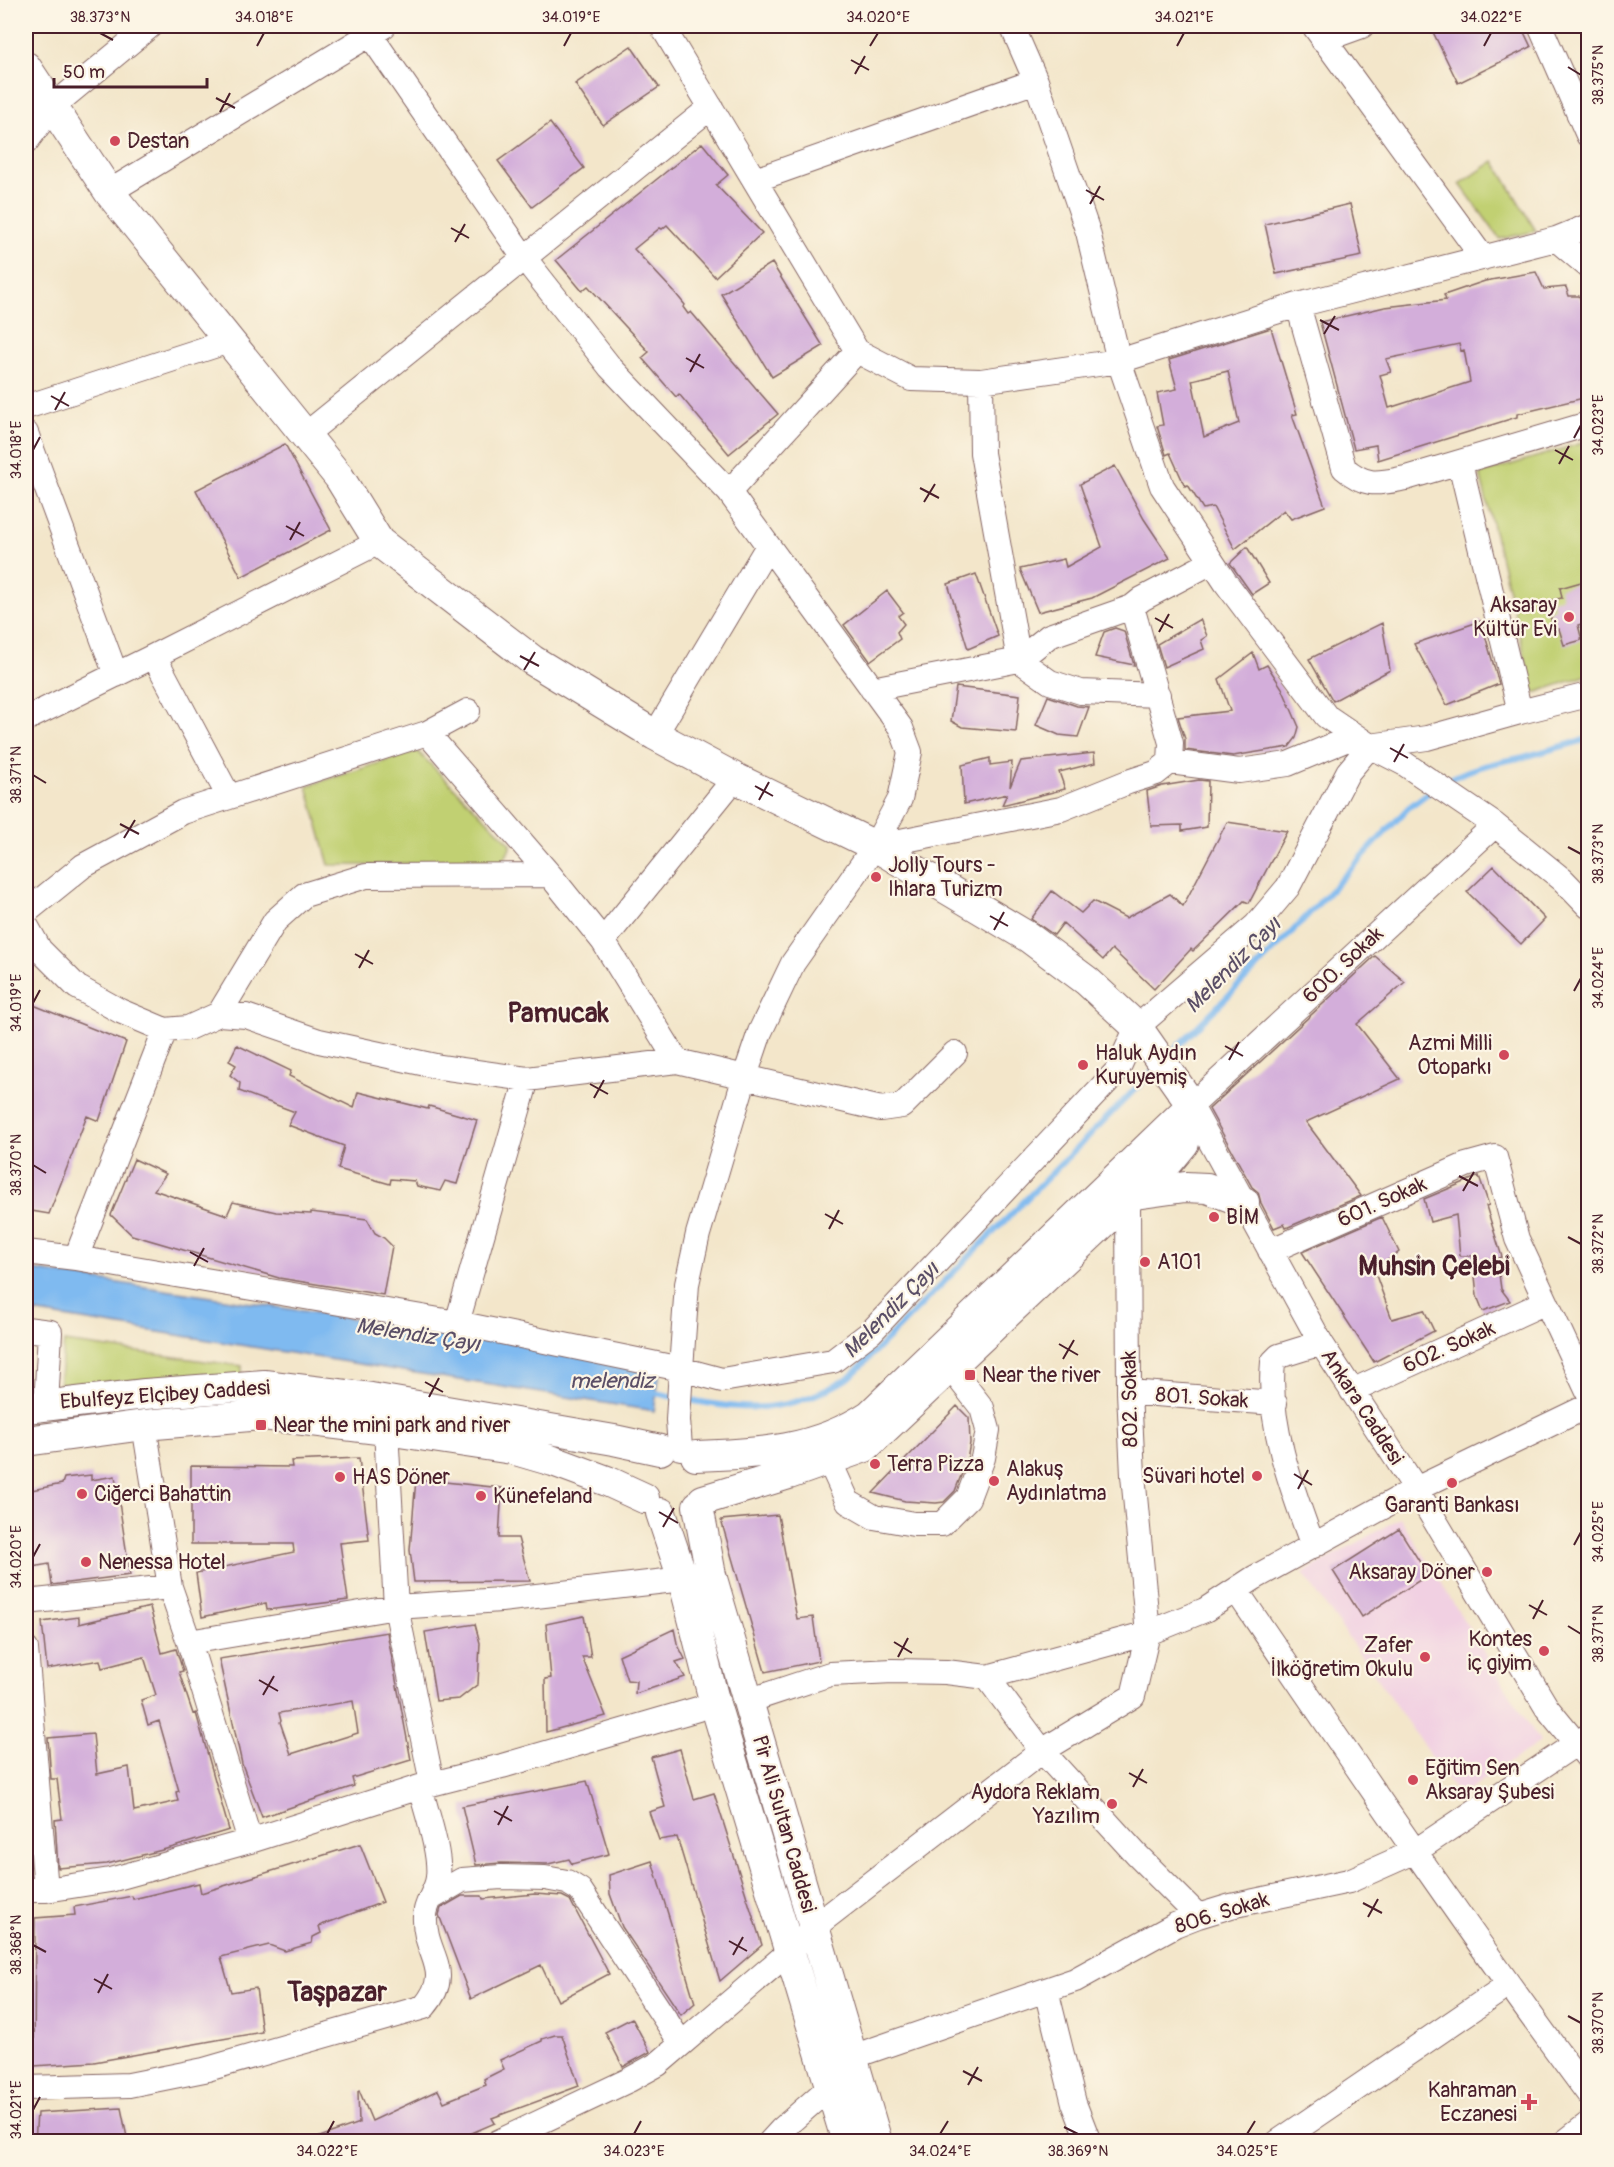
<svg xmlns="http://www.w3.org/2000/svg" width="1614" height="2167" font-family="Pangolin,sans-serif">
	<rect width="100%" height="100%" fill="#fcf5e5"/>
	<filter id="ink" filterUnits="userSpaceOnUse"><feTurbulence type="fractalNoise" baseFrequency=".0167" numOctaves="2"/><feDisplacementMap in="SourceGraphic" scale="12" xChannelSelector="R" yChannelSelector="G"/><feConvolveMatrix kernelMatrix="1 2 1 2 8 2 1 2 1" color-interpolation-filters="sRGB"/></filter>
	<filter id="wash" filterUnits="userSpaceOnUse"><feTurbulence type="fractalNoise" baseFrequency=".008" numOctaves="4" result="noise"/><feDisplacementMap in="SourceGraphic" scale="24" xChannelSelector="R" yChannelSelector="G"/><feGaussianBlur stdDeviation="1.35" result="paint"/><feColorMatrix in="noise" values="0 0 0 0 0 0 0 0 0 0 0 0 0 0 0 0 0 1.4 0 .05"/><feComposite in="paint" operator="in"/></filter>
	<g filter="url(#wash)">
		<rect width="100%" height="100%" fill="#f3e6ca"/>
		<!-- built -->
		<path fill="#f1d0e2" d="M1400,1518L1540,1742L1459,1796L1303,1573Z"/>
		<!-- green -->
		<path fill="#c1d072" stroke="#86784e" stroke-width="1.5" d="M1494,161L1536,231L1500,239L1460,184Z
			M1582,443L1588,459V675L1534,693L1480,474Z
			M417,751L511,844C508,855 504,862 493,866L329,865L307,786Z
			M64,1342L242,1366V1378L158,1379L59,1386Z"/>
		<!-- water -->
		<path fill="#7fbaf0" stroke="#646c8e" stroke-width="1.5" d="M26,1269L661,1365L654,1411L26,1311Z"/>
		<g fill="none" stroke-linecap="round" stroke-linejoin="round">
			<!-- stream -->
			<path stroke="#7fbaf0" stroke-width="6" d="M1443,783C1470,767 1495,763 1524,757C1546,751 1567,745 1588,739
				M1167,1057L1289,935L1408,808L1432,790
				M651,1392L674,1397
				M684,1399C751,1412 789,1414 850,1377L1156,1068"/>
		</g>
		<g id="blocks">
			<!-- building -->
			<path fill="#d3aeda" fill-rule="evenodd" d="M1430,26H1521L1531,47L1458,83Z
				M631,46L659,87L603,125L575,84Z
				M550,123L584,168L532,207L498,161Z
				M702,143L728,175L716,185L762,233L715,277L667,225L662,229L660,228L634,249L676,294L685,305L683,307L688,314L691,312L778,414L729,454L679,394L676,397L642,358L649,352L588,286L582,291L556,260Z
				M1350,204L1362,256L1276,274L1265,224Z
				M772,263L823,346L772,377L721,294Z
				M1536,272L1544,289L1566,287L1569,296H1579L1588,315V397L1517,414V417L1378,460L1376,445L1354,449L1320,322L1385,307L1446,300L1444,295L1485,281ZM1459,344L1461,351L1464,350L1470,382L1389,408L1380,375L1391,372L1386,359Z
				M1271,328L1297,414L1292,415L1325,506L1291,519L1284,510L1235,549L1213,507L1203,509L1188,485L1185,486L1170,453L1166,455L1157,426L1163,425L1157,393L1177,389L1169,360ZM1228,371L1239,423L1204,437L1192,380Z
				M285,444L331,530L241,577L196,490Z
				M1115,466L1144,519L1170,558L1092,598L1038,612L1020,569L1064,559L1066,567L1102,547L1080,484Z
				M1247,547L1269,583L1252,594L1230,563Z
				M976,574L998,636L968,649L948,584Z
				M1588,580V622L1578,625L1582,640L1564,645L1559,629L1554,631L1549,611L1555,609L1552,600L1562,598L1560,588Z
				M887,591L903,612L898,616L904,624L897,632L900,639L870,661L844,625Z
				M1200,619L1207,636L1201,640L1204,649L1164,667L1157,644Z
				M1481,621L1499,684L1447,705L1414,644Z
				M1382,623L1390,670L1333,701L1309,659Z
				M1115,628L1124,631L1134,665L1095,657L1104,632Z
				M1253,653L1259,669L1267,665L1282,688L1299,727L1296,738L1289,747L1233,756L1185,750V739L1178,717L1230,711L1219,679Z
				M956,687L1020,695L1016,732L962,727L951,721Z
				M1048,696L1077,706L1089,707L1078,737L1059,735L1036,725Z
				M1094,753L1095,763L1059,772L1065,789L1002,805L1007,794L964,804L962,765L990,758V765L1012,762L1010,787L1021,761Z
				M1199,780L1208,781L1207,827L1182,831V825L1151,826L1147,791L1162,786Z
				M1227,822L1287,831L1249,903L1244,901L1193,951L1191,949L1154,989L1112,949L1103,960L1063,923L1054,935L1031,919L1052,891L1081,913L1093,901L1126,918L1170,894L1183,906Z
				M1494,866L1545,919L1521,944L1467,892Z
				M1375,956L1405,982L1357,1024L1400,1079L1306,1122L1361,1196L1286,1228L1284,1224L1274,1228L1261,1203L1258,1192L1252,1187L1209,1109Z
				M26,1002L126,1042L99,1121L87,1116L49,1214L26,1210Z
				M237,1045L291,1071L289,1076L354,1108L358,1092L428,1109L429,1106L477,1120L457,1184L445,1181L440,1191L417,1186L415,1181L391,1179L390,1184L338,1169L344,1146L288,1125L295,1112L239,1091L240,1083L230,1075L236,1065L229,1061Z
				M134,1159L166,1174L154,1190L227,1215L233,1202L276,1212L311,1214V1212L367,1219L375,1233L384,1238L392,1246L383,1295L279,1278L132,1235L111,1215Z
				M1479,1176L1489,1205L1486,1206L1502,1257L1497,1259L1501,1289L1510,1301L1483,1311L1477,1296L1473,1256H1460L1456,1215L1430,1222L1424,1199Z
				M1382,1217L1399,1252L1374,1270L1392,1319L1424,1310L1434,1331L1374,1362L1302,1252Z
				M957,1406L969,1418L970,1443L967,1460L955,1491L944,1502L936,1503L905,1501L873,1493Z
				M359,1458L369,1540L340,1543L348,1600L267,1610L266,1603L202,1617L196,1573L294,1552L293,1544H191V1466L292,1467L291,1461Z
				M91,1475V1480L115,1476L130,1575L52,1585L49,1564L26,1568V1491L62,1484L64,1478Z
				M416,1479L502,1488L499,1538H518L530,1581L414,1582L410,1550Z
				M778,1515L797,1619L813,1617L819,1661L765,1672L721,1520Z
				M1399,1529L1428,1575L1362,1617L1333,1571Z
				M150,1607L162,1653L176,1649L183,1671L179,1672L193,1714L196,1713L229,1830L174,1847L107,1864L58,1868L55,1820L62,1819L57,1779H51L48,1738L93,1734L97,1774L129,1767L134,1811L178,1801L176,1792L179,1791L159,1721L148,1725L141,1700L156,1695L144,1657L102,1668L100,1660L47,1669L42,1622L79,1617V1624Z
				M584,1616L591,1657H582L606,1716L546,1732L545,1679L551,1678L546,1624Z
				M475,1624L480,1643L478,1684L459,1699L436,1701L425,1632Z
				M674,1629L677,1643L685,1659L676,1662L685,1677L635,1694L636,1681L627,1680L619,1655Z
				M387,1632L411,1760L352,1778L354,1786L262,1817L242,1764L219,1659ZM353,1701L358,1733L291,1754L280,1722L281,1721L279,1713Z
				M680,1749L694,1799L714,1793L762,1945L720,1981L677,1837L659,1840L649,1812L665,1807L651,1757Z
				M587,1781L609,1854L572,1864L569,1859L548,1864L501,1863L476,1865L462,1806Z
				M360,1844L383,1902L319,1926L321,1933L313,1937L312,1943L285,1951L269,1945L221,1957L231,1992L256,1988L262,2032L94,2062L34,2066L35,1918L75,1915L74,1907L132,1896L133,1899L199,1883L201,1893Z
				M652,1861L695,2003L681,2015L622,1927L610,1894L609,1875Z
				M535,1894L562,1896L570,1900L609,1974L558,2001L541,1965L471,1999L439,1915L441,1908L462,1896H482L483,1899Z
				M632,2018L650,2052L623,2067L605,2032Z
				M555,2035H562L579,2086L492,2118L495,2123L451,2142H314V2139L359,2123L358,2091L359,2090L372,2121L438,2090L444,2102L486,2085L484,2079L504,2069L500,2060L542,2041V2039Z
				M121,2108L128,2142H35L37,2113Z"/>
		</g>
	</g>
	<g filter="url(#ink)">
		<use href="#blocks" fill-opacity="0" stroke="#856563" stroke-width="1.5"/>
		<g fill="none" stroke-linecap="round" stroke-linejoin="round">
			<!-- minor casing -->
			<g stroke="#856563" stroke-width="26">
				<path id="minor" d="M364,26L525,259L610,367L729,492L857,351L662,26
					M1314,26L1483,258
					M1540,26L1588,135
					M1323,40L1362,26
					M26,142L52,107L150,26
					M755,180L1036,81
					M109,192L384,26
					M1556,239L1588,226
					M1588,266L1556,239L1298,305L1119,361L1162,486L1226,583L1326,716L1370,746L1405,764L1495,825L1563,880L1588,906
					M1298,305L1344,468C1367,488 1379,483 1406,478L1588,424
					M857,351L911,379L981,381L1119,361L1088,232L1036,81L1012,26
					M981,381L982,453L1019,660L1049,636L1132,607
					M26,407L229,341
					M26,433L116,675
					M305,435L711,107
					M1460,463L1520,712
					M154,656L229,797
					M872,689L1019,660L1050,682L1081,692L1158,695
					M26,719L154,656L379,542
					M427,733L550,875L603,941L677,1061
					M655,735L768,546
					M1170,762L1171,743L1132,607L1142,599L1212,562
					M875,846L1061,809L1128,782L1156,773L1170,762L1239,771L1288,764L1355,736
					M26,912L83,866L183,812L427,733L468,711
					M26,925L40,950L77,987L120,1011L165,1030L188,1028L219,1014L246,1016L319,1041L440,1067L527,1079L677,1061L881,1109L902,1106L955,1053
					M603,941L735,778
					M219,1014L275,921L304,895L366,876L550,875
					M1186,1097L1321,1343L1416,1489L1547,1708L1588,1758
					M1191,1106L1495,825
					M1270,1251L1466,1165L1495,1157L1517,1239L1588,1392
					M26,1252L76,1258L457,1323L681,1369L722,1380L833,1361L871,1332L1117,1071L1137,1027L1256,925L1288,887L1348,772L1370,746L1427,738L1520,712L1588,695
					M76,1258L165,1030
					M457,1323L527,1079
					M26,1329L50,1332L46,1405
					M1352,1391L1546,1302
					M1129,1392L1275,1403
					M144,1425L170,1587L189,1642L250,1841
					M386,1430L396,1607L432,1783
					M680,1448L678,1420L681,1369L687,1284L698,1234L745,1076L760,1032L793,963L875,846L900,799L910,752L901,728L729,492
					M829,1460L848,1502L874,1517L914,1524H942L968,1498L983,1458L988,1430L982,1408L950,1367
					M1313,1546C1292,1489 1267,1423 1273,1362L1279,1356L1321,1343
					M1236,1590C1351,1759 1466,1929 1588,2093
					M26,1602L170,1587
					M189,1642L396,1607L501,1600L683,1579
					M26,1649L46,1890
					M987,1677L1042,1751L1136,1854L1198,1916
					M748,1701L830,1674L893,1671L946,1672L987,1677L1148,1633L1205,1610L1254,1578L1416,1489L1588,1406
					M26,1890H46L110,1880L250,1841L420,1787L502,1766L715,1704
					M431,1898L462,1880L501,1877L545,1878L567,1882L580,1890L681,2043
					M1046,1990L1074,2103L1089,2142
					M852,2057L1075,1980L1175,1925L1198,1916L1231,1906L1349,1881L1414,1852L1577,1743L1588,1736
					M26,2088L129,2085L204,2070L424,2007C456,1970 423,1955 425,1916C425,1903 437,1891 438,1877C441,1853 426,1811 420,1787
					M498,2142L629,2080L658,2064L789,1952L814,1927L1042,1751L1133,1696L1148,1633L1133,1475L1129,1392L1128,1200
					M770,2142L781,2130L832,2085
					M1278,2142L1508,1985
					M1565,2142L1588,2124"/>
			</g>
			<!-- major casing -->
			<g stroke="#856563" stroke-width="32">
				<path id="major" d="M26,67L109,192L339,477L379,542L532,660L655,735L735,778L875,846L1028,937L1087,981L1137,1027L1186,1097
					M1135,1194L1185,1187L1207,1188L1244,1202
					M26,1408L145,1394L264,1385L371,1398L614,1440L660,1450
					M26,1441L144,1425L263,1415L386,1430L512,1449L553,1461L607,1481L644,1498
					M696,1456C759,1454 816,1451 870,1415L1191,1106
					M703,1500L789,1474L865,1447L1170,1160L1184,1143L1191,1106
					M698,1506L711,1575L877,2142
					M661,1513L683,1579L715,1704L847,2142"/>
			</g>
			<!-- minor -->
			<use href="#minor" stroke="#fff" stroke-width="24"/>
			<!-- major -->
			<use href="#major" stroke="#fff" stroke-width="30"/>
		</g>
	</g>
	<!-- ticks -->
	<path fill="none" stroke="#4a1f2b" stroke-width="2" d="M100,33L113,40M257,46L264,33M564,46L571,33M870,46L878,33M1177,46L1184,33M1484,46L1491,33M851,60L869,70M1568,67L1581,75M855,74L865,56M216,98L235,108M220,112L230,93M1086,190L1104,200M1090,204L1100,186M451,228L469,238M455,242L465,224M1320,320L1339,330M1324,334L1335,316M686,358L704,368M690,372L700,354M51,396L69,406M55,410L65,392M1574,438L1581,425M33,450L40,437M1555,450L1573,460M1559,464L1569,446M920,488L939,498M924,502L935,484M286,526L304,536M290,540L300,522M1155,618L1173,628M1159,632L1169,614M520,656L539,666M524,670L535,652M1390,748L1408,758M1394,762L1404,744M33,775L46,783M755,786L773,796M759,800L769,782M120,824L139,834M124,838L135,820M1568,847L1581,854M990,916L1008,926M994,930L1004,912M355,954L373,964M359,968L369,950M1574,991L1581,978M33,1003L40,990M1225,1046L1243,1056M1229,1060L1239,1042M590,1084L608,1094M594,1098L604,1080M33,1165L46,1173M1459,1176L1478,1186M1463,1191L1474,1172M825,1214L843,1224M829,1229L839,1210M1568,1237L1581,1244M190,1252L208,1262M194,1266L204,1248M1059,1344L1078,1355M1063,1359L1074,1340M425,1382L443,1392M429,1397L439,1378M1294,1474L1312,1485M1298,1489L1308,1470M659,1512L678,1523M663,1527L674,1508M1574,1545L1581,1532M33,1557L40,1544M1529,1605L1547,1615M1533,1619L1543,1600M1568,1626L1581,1634M894,1642L912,1653M898,1657L908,1638M259,1680L278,1691M263,1695L274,1676M1129,1773L1147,1783M1133,1787L1143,1769M494,1811L512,1821M498,1825L508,1806M1363,1903L1382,1913M1368,1917L1378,1899M729,1941L747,1951M33,1945L46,1952M733,1955L743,1937M94,1979L112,1989M98,1993L108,1974M1568,2016L1581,2023M963,2071L982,2081M968,2085L978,2067M33,2110L40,2097M1064,2127L1078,2134M327,2134L334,2121M634,2134L641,2121M940,2134L948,2121M1247,2134L1255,2121"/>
	<!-- markers -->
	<g fill="#d1495b" stroke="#fcf5e5" stroke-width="2">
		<circle cx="115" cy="141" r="6"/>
		<circle cx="1569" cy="617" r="6"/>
		<circle cx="876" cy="877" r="6"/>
		<circle cx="1504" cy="1055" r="6"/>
		<circle cx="1083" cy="1065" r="6"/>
		<circle cx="1214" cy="1217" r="6"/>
		<circle cx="1145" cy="1262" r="6"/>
		<rect x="964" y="1369" width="12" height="12" rx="3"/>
		<rect x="255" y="1419" width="12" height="12" rx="3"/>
		<circle cx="875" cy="1464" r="6"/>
		<circle cx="1257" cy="1476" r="6"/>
		<circle cx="340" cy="1477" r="6"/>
		<circle cx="994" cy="1481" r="6"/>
		<circle cx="1452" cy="1483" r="6"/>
		<circle cx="82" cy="1494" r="6"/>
		<circle cx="481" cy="1496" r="6"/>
		<circle cx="86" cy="1562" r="6"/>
		<circle cx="1487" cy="1572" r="6"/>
		<circle cx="1544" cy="1651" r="6"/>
		<circle cx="1425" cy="1657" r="6"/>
		<circle cx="1413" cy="1780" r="6"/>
		<circle cx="1112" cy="1804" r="6"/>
		<path d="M1526 2093h6v6h6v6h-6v6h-6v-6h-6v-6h6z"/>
	</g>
	<g text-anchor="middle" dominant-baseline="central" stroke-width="4.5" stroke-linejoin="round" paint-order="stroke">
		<!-- poi labels -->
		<g font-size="21" fill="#4a1f2b" stroke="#fcf5e5" text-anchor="start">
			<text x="127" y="141">Destan</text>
			<text x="1557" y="605" text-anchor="end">Aksaray<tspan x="1557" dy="24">Kültür Evi</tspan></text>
			<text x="888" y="865">Jolly Tours -<tspan x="888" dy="24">Ihlara Turizm</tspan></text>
			<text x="1492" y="1043" text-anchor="end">Azmi Milli<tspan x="1492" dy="24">Otoparkı</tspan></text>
			<text x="1095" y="1053">Haluk Aydın<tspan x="1095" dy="24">Kuruyemiş</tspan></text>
			<text x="1226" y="1217">BİM</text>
			<text x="1157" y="1262">A101</text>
			<text x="982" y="1375">Near the river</text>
			<text x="273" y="1425">Near the mini park and river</text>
			<text x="887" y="1464">Terra Pizza</text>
			<text x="1006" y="1469">Alakuş<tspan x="1006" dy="24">Aydınlatma</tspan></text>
			<text x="1245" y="1476" text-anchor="end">Süvari hotel</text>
			<text x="352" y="1477">HAS Döner</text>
			<text x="94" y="1494">Ciğerci Bahattin</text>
			<text x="493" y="1496">Künefeland</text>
			<text x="1452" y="1505" text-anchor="middle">Garanti Bankası</text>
			<text x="98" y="1562">Nenessa Hotel</text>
			<text x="1475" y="1572" text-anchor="end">Aksaray Döner</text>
			<text x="1532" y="1639" text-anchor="end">Kontes<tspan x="1532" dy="24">iç giyim</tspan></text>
			<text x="1413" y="1645" text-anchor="end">Zafer<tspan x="1413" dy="24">İlköğretim Okulu</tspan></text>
			<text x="1425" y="1768">Eğitim Sen<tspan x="1425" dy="24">Aksaray Şubesi</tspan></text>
			<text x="1100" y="1792" text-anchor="end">Aydora Reklam<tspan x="1100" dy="24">Yazılım</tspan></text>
			<text x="1517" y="2090" text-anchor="end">Kahraman<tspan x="1517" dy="24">Eczanesi</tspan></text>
		</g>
		<!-- street labels -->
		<g font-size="21" fill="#4a1f2b" stroke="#fcf5e5">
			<text transform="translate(1343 965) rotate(-43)">600. Sokak</text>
			<text transform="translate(1382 1202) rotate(-24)">601. Sokak</text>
			<text transform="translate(1449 1347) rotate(-24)">602. Sokak</text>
			<text transform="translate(165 1395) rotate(-4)">Ebulfeyz Elçibey Caddesi</text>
			<text transform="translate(1202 1398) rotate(4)">801. Sokak</text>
			<text transform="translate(1130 1399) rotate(-91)">802. Sokak</text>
			<text transform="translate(1362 1407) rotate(57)">Ankara Caddesi</text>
			<text transform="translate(784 1824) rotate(74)">Pir Ali Sultan Caddesi</text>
			<text transform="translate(1222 1913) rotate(-17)">806. Sokak</text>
		</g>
		<!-- water labels -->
		<g font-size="22" font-style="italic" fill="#5a4e66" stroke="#fcf5e5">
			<text transform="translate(1233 965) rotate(-45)">Melendiz Çayı</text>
			<text transform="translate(891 1310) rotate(-45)">Melendiz Çayı</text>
			<text transform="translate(418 1335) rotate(9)">Melendiz Çayı</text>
			<text x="612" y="1381">melendiz</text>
		</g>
		<!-- district labels -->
		<g font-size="27" font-weight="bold" fill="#4a1f2b" stroke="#fcf5e5">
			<text x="558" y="1013">Pamucak</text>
			<text x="1434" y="1266">Muhsin Çelebi</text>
			<text x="337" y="1992">Taşpazar</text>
		</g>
	</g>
	<!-- margin -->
	<rect width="1614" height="2167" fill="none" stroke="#fcf5e5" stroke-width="66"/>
	<!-- scale -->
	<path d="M54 78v9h153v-9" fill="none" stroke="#4a1f2b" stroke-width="3"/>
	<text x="63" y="78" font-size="18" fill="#4a1f2b" stroke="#fcf5e5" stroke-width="4.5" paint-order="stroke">50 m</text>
	<rect x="33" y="33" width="1548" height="2101" fill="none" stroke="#4a1f2b" stroke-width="2"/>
	<g font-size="15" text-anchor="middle" fill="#4a1f2b">
		<text x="100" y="22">38.373°N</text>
		<text x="264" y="22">34.018°E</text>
		<text x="571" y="22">34.019°E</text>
		<text x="878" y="22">34.020°E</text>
		<text x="1184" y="22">34.021°E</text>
		<text x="1491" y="22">34.022°E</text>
		<text transform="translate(1598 75) rotate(-90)" y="5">38.375°N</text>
		<text transform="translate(1598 425) rotate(-90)" y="5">34.023°E</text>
		<text transform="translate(16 450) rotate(-90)" y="5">34.018°E</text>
		<text transform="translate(16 775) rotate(-90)" y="5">38.371°N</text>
		<text transform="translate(1598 854) rotate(-90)" y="5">38.373°N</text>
		<text transform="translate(1598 978) rotate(-90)" y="5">34.024°E</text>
		<text transform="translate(16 1003) rotate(-90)" y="5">34.019°E</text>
		<text transform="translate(16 1165) rotate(-90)" y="5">38.370°N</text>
		<text transform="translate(1598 1244) rotate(-90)" y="5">38.372°N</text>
		<text transform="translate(1598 1532) rotate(-90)" y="5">34.025°E</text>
		<text transform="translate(16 1557) rotate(-90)" y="5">34.020°E</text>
		<text transform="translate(1598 1634) rotate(-90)" y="5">38.371°N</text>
		<text transform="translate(16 1945) rotate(-90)" y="5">38.368°N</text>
		<text transform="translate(1598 2023) rotate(-90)" y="5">38.370°N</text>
		<text transform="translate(16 2110) rotate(-90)" y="5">34.021°E</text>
		<text x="327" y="2156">34.022°E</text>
		<text x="634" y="2156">34.023°E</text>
		<text x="940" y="2156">34.024°E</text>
		<text x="1078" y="2156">38.369°N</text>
		<text x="1247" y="2156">34.025°E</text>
	</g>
</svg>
